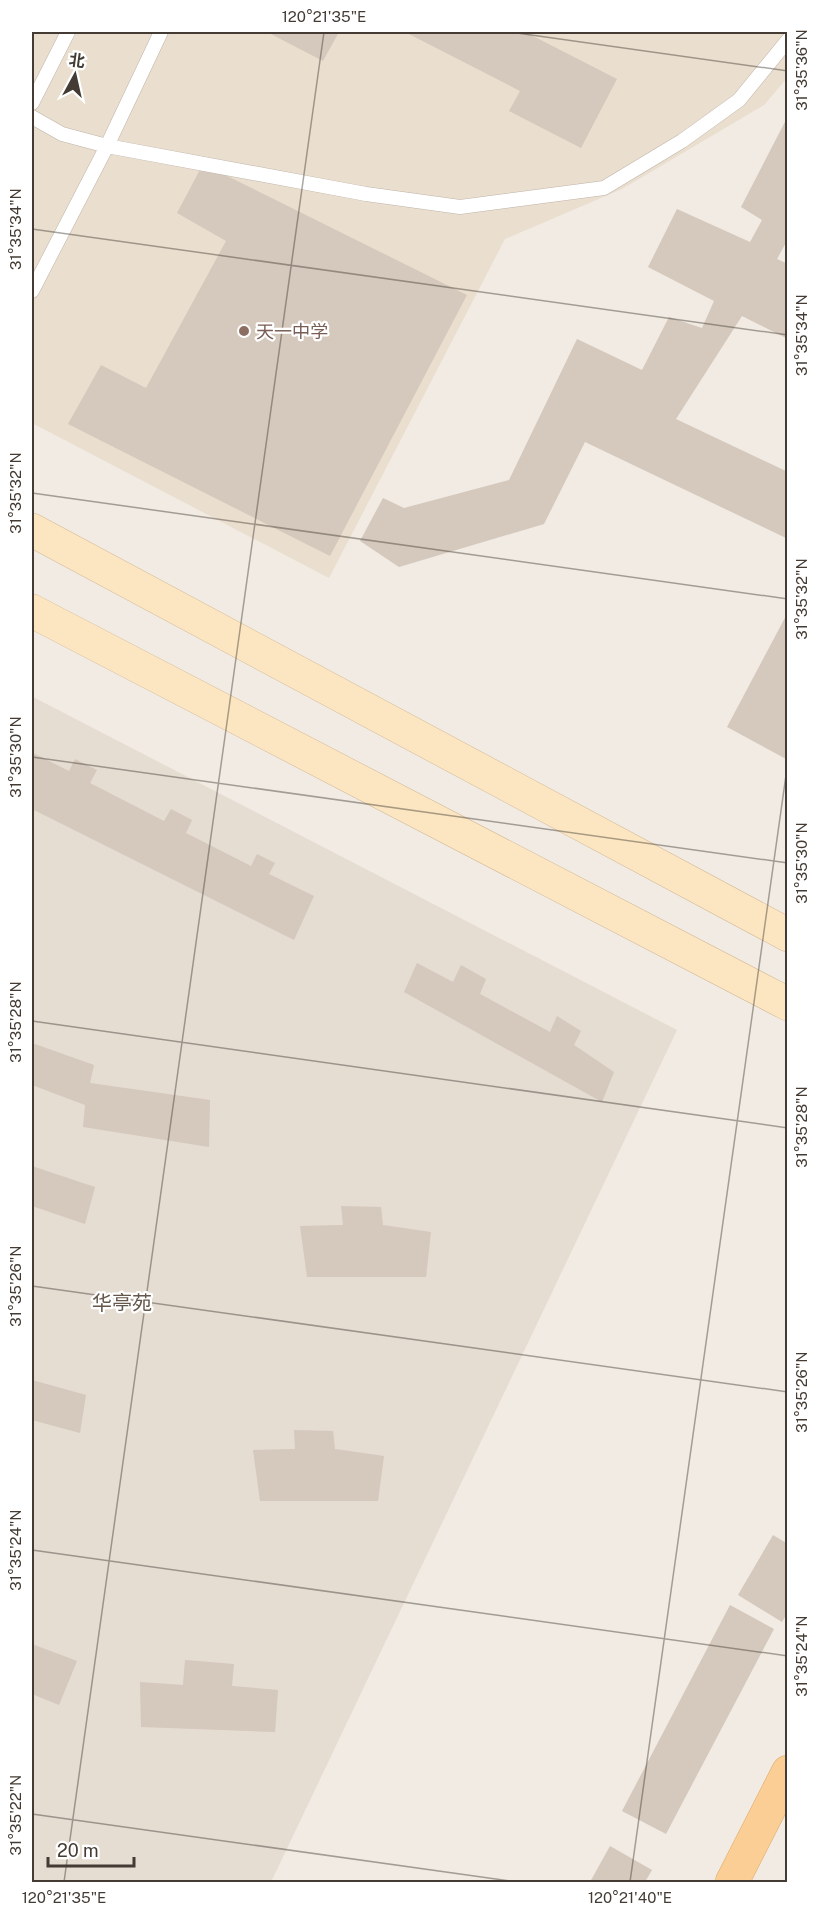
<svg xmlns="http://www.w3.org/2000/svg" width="819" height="1914" font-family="'Public Sans','Noto Sans SC',sans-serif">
	<rect width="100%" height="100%" fill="#f1ebe3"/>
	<!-- residential -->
	<path fill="#e5dcd2" d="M33,697L677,1030L271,1882H32V702Z"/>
	<!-- education -->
	<path fill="#eadece" d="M32,32H787V78L764,105L622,189L505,239L329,578L32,423Z"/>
	<!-- building -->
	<path fill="#d5c8bc" d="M267,32H339L323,61Z
		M405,32H525L617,79L581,148L509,111L520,91Z
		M788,116V239L777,259L788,264V339L742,316L676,419L788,472V539L585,442L544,524L399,567L360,541L383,498L404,508L509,480L577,339L642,370L669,317L702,328L714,301L648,267L677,209L750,242L762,220L741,207Z
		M203,164L467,295L330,556L68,424L101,365L146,388L226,241L177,213Z
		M788,612V760L727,727Z
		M33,753L69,771L75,759L97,770L90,783L164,821L171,809L192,820L186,833L251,866L257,854L275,863L269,874L314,896L294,940L32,809V757Z
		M417,963L453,982L461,965L486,979L480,994L550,1032L557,1016L581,1031L574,1045L614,1072L602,1102L404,992Z
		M32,1043L94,1065L90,1083L210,1100L209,1147L83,1127L85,1105L32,1085Z
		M32,1166L95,1187L85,1224L32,1206Z
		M341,1206L381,1207L383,1225L431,1232L426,1277H307L300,1226L343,1225Z
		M32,1380L86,1395L80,1433L32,1420Z
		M294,1430L333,1431L335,1449L384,1456L378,1501H260L253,1450L295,1449Z
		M773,1535L788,1544V1612L782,1622L738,1595Z
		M730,1605L774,1629L666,1834L622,1811Z
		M32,1644L77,1661L59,1705L32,1694Z
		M185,1660L234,1664L232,1686L278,1690L275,1732L141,1727L140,1682L183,1685Z
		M610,1846L652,1870L645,1882H590Z"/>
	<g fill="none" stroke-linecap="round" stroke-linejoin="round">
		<!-- service casing -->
		<g stroke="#bfb4aa" stroke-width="15">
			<path id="service" d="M32,103L68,32
				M32,117L62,134L107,146L366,194L460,207L604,188L682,141L739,100L788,40
				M32,291L107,146L161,32"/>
		</g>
		<!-- secondary casing -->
		<g stroke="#d3ba97" stroke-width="34">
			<path id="secondary" d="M32,530L788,935
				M32,611L788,1004"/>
		</g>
		<!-- primary casing -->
		<g stroke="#dea765" stroke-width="34">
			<path id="primary" d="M732,1882L788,1772"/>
		</g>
		<!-- service -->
		<use href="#service" stroke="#fff" stroke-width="14"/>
		<!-- secondary -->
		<use href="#secondary" stroke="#fce6c2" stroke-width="33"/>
		<!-- primary -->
		<use href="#primary" stroke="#face94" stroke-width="33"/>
	</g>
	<!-- ticks -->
	<path fill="none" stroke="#433b34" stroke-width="1.5" stroke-opacity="0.45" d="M510,32L788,71M32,229L788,335M32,493L788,599M32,757L788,863M32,1021L788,1128M32,1286L788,1392M32,1550L788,1656M32,1814L517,1882M64,1882L324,32M630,1882L788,761"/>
	<!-- markers -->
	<circle fill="#8d6e63" stroke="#fff" stroke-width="2" cx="244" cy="331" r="6"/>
	<g text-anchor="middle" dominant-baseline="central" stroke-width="4.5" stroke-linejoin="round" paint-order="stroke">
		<!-- education labels -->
		<g font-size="18" fill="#785e54" stroke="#fff" text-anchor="start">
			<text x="256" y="331">天一中学</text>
		</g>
		<!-- neighbourhood labels -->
		<g font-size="20" fill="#65574c" stroke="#fff">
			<text x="122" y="1303">华亭苑</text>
		</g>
	</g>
	<!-- border -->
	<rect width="819" height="1914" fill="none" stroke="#ffffff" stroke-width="66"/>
	<!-- north arrow -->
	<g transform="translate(75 75) rotate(8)" stroke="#ffffff" stroke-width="4.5" paint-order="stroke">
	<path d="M0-4.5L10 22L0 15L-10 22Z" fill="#433b34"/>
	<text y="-9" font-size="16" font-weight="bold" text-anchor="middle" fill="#433b34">北</text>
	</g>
	<!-- scale -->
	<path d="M48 1857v9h86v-9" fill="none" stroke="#433b34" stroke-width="3"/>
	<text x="57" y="1857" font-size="18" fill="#433b34" stroke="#ffffff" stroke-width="4.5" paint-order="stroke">20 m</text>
	<rect x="33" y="33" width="753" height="1848" fill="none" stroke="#433b34" stroke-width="2"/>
	<g font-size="15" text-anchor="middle" fill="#433b34">
		<text x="324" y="22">120°21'35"E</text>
		<text transform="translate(802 70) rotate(-90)" y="5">31°35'36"N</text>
		<text transform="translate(16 229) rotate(-90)" y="5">31°35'34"N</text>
		<text transform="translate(802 335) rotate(-90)" y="5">31°35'34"N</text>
		<text transform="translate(16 493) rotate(-90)" y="5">31°35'32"N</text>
		<text transform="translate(802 599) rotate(-90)" y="5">31°35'32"N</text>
		<text transform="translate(16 757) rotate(-90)" y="5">31°35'30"N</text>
		<text transform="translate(802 863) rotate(-90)" y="5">31°35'30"N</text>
		<text transform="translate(16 1022) rotate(-90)" y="5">31°35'28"N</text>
		<text transform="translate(802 1127) rotate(-90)" y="5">31°35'28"N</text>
		<text transform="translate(16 1286) rotate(-90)" y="5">31°35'26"N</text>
		<text transform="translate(802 1392) rotate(-90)" y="5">31°35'26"N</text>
		<text transform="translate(16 1550) rotate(-90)" y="5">31°35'24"N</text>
		<text transform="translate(802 1656) rotate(-90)" y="5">31°35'24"N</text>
		<text transform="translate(16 1815) rotate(-90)" y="5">31°35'22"N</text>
		<text x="64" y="1903">120°21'35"E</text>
		<text x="630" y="1903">120°21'40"E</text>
	</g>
</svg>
